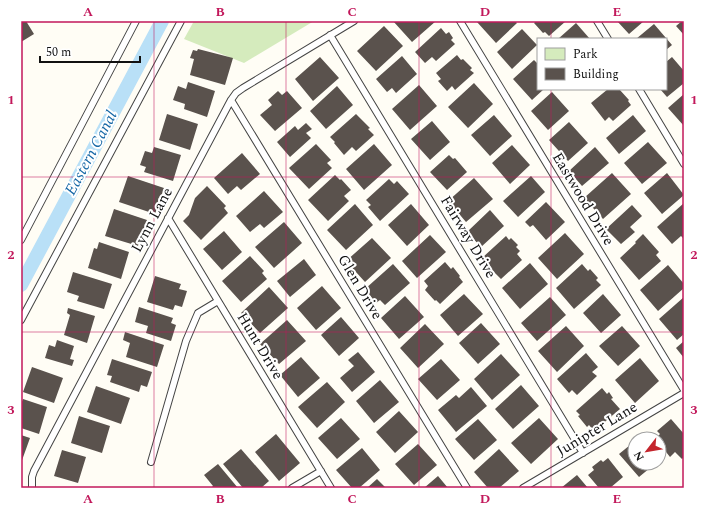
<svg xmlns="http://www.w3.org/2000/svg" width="705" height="509" font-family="Spectral,serif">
	<rect width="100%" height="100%" fill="#fffdf5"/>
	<!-- green -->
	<path fill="#d5ebbd" d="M194,21H314L244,63L184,39Z"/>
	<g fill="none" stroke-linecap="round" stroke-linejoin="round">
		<!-- canal -->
		<path stroke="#b9e0f7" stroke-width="14" d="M21,285L162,21"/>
	</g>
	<!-- building -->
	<path fill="#5a524d" d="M21,21H26L34,34L21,42Z
		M393,21H436L412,42Z
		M479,21H515L517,23L496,43L477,22Z
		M536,21H566L549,36L545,32L543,33L534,23Z
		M617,21H644L629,34Z
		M682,21H684V35L676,26Z
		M576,23L590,39H558Z
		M654,24L672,45L666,50V39H636Z
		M384,26L403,46L376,71L357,51Z
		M441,28L446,34L449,32L453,38L451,40L455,44L436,61L432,57L425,63L415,52Z
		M522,29L537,45L512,69L497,52Z
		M198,49L233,58L225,85L190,75L194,59L190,58L193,50L197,51Z
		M457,55L461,60L463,59L472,68L470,70L474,73L455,90L452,86L447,91L438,81L441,79L436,73Z
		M402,56L417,74L396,93L392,88L387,92L376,79Z
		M320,57L339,78L313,101L295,79Z
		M672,57L684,71V83L667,97L660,89H666V62Z
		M534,60L538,64V89H544L532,100L513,79Z
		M188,82L215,91L207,117L184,109L185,104L173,100L178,86L186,89Z
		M474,83L493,104L468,128L448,107Z
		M419,85L437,106L410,130L392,109Z
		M337,86L353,105L326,129L310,111Z
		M608,89H619L629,100L628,101L631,105L613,121L609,117L605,121L591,103Z
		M278,91L282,95L287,91L302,108L275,131L260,115L272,105L268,100Z
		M552,92L569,111L548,130L531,111Z
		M684,94V126L668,108Z
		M167,114L198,124L190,150L159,140Z
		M356,114L370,128L368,129L374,135L356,151L352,147L344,155L334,143L335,142L330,137Z
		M494,115L512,136L490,156L471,135Z
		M633,115L646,131L619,154L606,138Z
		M432,121L450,142L430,160L411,139Z
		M569,122L588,143L568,161L549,140Z
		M306,123L312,129L306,133L311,138L290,157L277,142L295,126L298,130Z
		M648,142L667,163L642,184L624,163Z
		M316,144L331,160L327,163L332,168L309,189L289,168Z
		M374,144L392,165L364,190L346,169Z
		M512,145L530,165L510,184L492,163Z
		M154,147L181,155L173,181L144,172L146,167L140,165L145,151L152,153Z
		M595,147L609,163L582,186L569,171Z
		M242,153L260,174L241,190L237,186L228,194L214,178Z
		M449,155L453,159L455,158L467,172L447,190L430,172Z
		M612,173L631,194L603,219L584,198Z
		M667,173L684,195L662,214L644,193Z
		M335,175L340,180L341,179L351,190L344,196L349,201L328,221L308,200Z
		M128,176L164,188L155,214L119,202Z
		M531,176L545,192L518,217L503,201Z
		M474,178L493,199L466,222L448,201Z
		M389,179L394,184L397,181L409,194L380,221L368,207L371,205L366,200Z
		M207,186L226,206L224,208L228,213L201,240L183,221L189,215L195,198Z
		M264,191L283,212L264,228L260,224L250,232L236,216Z
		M546,202L565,222L546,240L533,225L530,227L525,222Z
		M684,203V239L681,236L672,244L657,227Z
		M355,204L373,225L346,250L327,230Z
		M411,204L429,225L407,246L388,225Z
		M632,205L642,216L630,227L635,232L621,244L606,229Z
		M114,209L147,220L138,246L105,236Z
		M490,210L504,226L481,247L467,232Z
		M284,222L302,243L274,268L255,247Z
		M224,231L242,252L222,270L203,249Z
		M565,233L584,254L557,279L538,258Z
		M643,234L659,252L656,255L661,261L639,280L620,258L636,243L635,242Z
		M430,235L446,252L417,278L402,261Z
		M506,236L509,240L511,238L518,245L516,247L520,251L517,254L522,260L501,279L486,264H487L482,258Z
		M372,238L391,258L365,282L346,261Z
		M99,242L129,252L121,279L88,268L94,248L97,249Z
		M250,256L264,271L262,273L267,279L241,302L222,281Z
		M304,259L316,275L290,297L277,281Z
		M445,262L451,269L453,267L460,276L459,277L463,282L440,304L436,300L435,301L425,290L428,286L424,281Z
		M530,263L548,284L520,309L502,288Z
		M393,264L410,283L385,305L380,300L376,303L365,289Z
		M582,264L588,271L590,269L598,278L596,280L601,285L574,309L556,288Z
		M668,265L684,284V288L658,311L640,290Z
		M73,272L112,284L104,309L77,301L79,296L67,292Z
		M155,276L181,284L179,289L187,291L182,307L175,305L173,310L147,302Z
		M322,286L341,308L316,330L297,308Z
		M269,287L288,308L260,333L241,313Z
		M464,294L483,314L458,336L440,315Z
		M603,294L621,315L601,333L583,313Z
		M405,296L424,317L399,339L381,318Z
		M550,297L566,315L537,341L521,323Z
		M684,297V334L677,340L659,319Z
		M139,307L173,318L171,323L176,325L171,341L146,333L148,326L135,322Z
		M68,308L95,316L87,343L64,335L70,315L67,313Z
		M341,317L359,338L339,356L321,335Z
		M287,320L306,341L279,364L260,344Z
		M481,323L500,344L478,364L459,343Z
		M425,324L444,344L418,368L400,348Z
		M566,326L584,346L557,372L538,351Z
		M622,326L640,346L618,366L599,346Z
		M125,332L164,345L157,367L126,357L130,343L123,340Z
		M57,340L74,346L70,359L74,360L72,366L45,358L49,345L55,347Z
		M684,341V358L676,348Z
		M358,352L375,372L352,392L340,378L354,366L348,360Z
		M586,353L598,367L592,372L597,376L577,395L572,390L569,393L557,379Z
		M501,354L520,375L492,400L474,379Z
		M301,357L320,378L298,397L280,375Z
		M640,358L659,381L635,403L615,380Z
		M112,359L152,372L147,387L141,385L139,392L110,382L112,376L107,375Z
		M441,359L460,380L437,400L418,379Z
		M32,367L63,378L54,403L23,392Z
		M380,380L399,402L374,423L356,401Z
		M327,382L345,402L317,428L298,407Z
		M521,385L539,406L513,429L495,409Z
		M96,386L130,398L121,424L87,412Z
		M471,387L487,406L456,432L438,410L456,395L459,398Z
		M602,388L607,394L609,392L613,398L611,399L620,409L594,431L589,425L587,427L578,416L580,415L576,411Z
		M23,399L47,407L39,434L21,428V404Z
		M399,411L418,432L395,453L376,432Z
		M79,416L110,426L102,453L71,443Z
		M341,418L360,439L337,459L318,438Z
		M539,418L558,439L531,464L511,443Z
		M478,419L497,440L474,460L455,439Z
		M671,419L684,434V457L682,459L675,452L670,457L659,443V439H655L660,434L657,431Z
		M276,434L300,463L279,481L255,452Z
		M21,435L30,438L21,463Z
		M635,441V463H656L639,477L619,454Z
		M418,444L437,465L414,485L395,464Z
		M362,448L380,470L359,488H352L336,470Z
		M241,449L269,481L261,488H243L223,464Z
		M499,449L519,471L499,488H488L474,472Z
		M62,450L86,457L78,483L54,476Z
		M608,458L623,477L610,488H599L588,475L594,470L592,467L601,460L603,462Z
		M218,464L238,488H211L213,486L204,475Z
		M577,475L588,488H561Z
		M438,476L448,488H424Z
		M377,479L386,488H367Z"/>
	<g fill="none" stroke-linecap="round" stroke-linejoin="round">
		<!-- service casing -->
		<g stroke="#444" stroke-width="8">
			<path id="service" d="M460,21L684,390
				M597,21L608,39
				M330,35L583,453
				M639,89L684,164
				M231,100L467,488
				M168,218L331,488
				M21,240L136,21
				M21,320L181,21
				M151,462L186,341L198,313L218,301
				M32,488V477L34,471L231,100L236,93L243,88L354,21
				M292,488L321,471
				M523,488L684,393"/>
		</g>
		<!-- service -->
		<use href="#service" stroke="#fff" stroke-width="6"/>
	</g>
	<!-- grid -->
	<path fill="none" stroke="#c2185b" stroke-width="1" stroke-opacity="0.55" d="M154,21V488M286,21V488M419,21V488M551,21V39M551,89V488M21,177H684M21,332H684"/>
	<g text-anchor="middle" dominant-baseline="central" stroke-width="4" stroke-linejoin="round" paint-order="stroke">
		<!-- street labels -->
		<g font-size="15" fill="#111" stroke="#fff">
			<text transform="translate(583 199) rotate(59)">Eastwood Drive</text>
			<text transform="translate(152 220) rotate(-62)">Lynn Lane</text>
			<text transform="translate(468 237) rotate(59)">Fairway Drive</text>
			<text transform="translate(360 287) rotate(59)">Glen Drive</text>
			<text transform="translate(260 346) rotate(59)">Hunt Drive</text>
			<text transform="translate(597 429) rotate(-31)">Junipter Lane</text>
		</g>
		<!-- water labels -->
		<g font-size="16" font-style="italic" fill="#1768a6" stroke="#fff">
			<text transform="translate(91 153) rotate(-62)">Eastern Canal</text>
		</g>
	</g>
	<!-- border -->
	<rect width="705" height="509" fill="none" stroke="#ffffff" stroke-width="44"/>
	<!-- legend -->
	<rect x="537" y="38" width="130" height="52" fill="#ffffff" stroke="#a0a0a0"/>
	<rect x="545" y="48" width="20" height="12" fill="#d5ebbd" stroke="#a0a0a0"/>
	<text x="573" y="58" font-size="12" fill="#111111">Park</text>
	<rect x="545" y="68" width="20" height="12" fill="#5a524d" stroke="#a0a0a0"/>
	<text x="573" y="78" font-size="12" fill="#111111">Building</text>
	<!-- north arrow -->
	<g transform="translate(647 451) rotate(239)"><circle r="19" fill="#ffffff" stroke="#a0a0a0"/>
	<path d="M0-3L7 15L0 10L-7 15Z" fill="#c4262e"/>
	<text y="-6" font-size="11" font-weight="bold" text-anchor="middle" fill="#111111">N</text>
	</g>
	<!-- scale -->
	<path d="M40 56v6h100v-6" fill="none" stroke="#111111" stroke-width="2"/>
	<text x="46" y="56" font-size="12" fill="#111111" stroke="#ffffff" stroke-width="3" paint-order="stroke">50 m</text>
	<rect x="22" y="22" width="661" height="465" fill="none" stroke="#c2185b" stroke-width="1.5"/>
	<g font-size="13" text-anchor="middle" font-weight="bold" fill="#c2185b">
		<text x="88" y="16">A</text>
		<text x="220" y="16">B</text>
		<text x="352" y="16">C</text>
		<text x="485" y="16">D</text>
		<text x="617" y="16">E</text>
		<text x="11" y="104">1</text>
		<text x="694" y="104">1</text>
		<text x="11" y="259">2</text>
		<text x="694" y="259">2</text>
		<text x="11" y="414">3</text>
		<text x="694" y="414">3</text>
		<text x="88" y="503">A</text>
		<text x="220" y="503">B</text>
		<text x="352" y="503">C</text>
		<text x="485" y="503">D</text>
		<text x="617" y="503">E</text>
	</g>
</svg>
